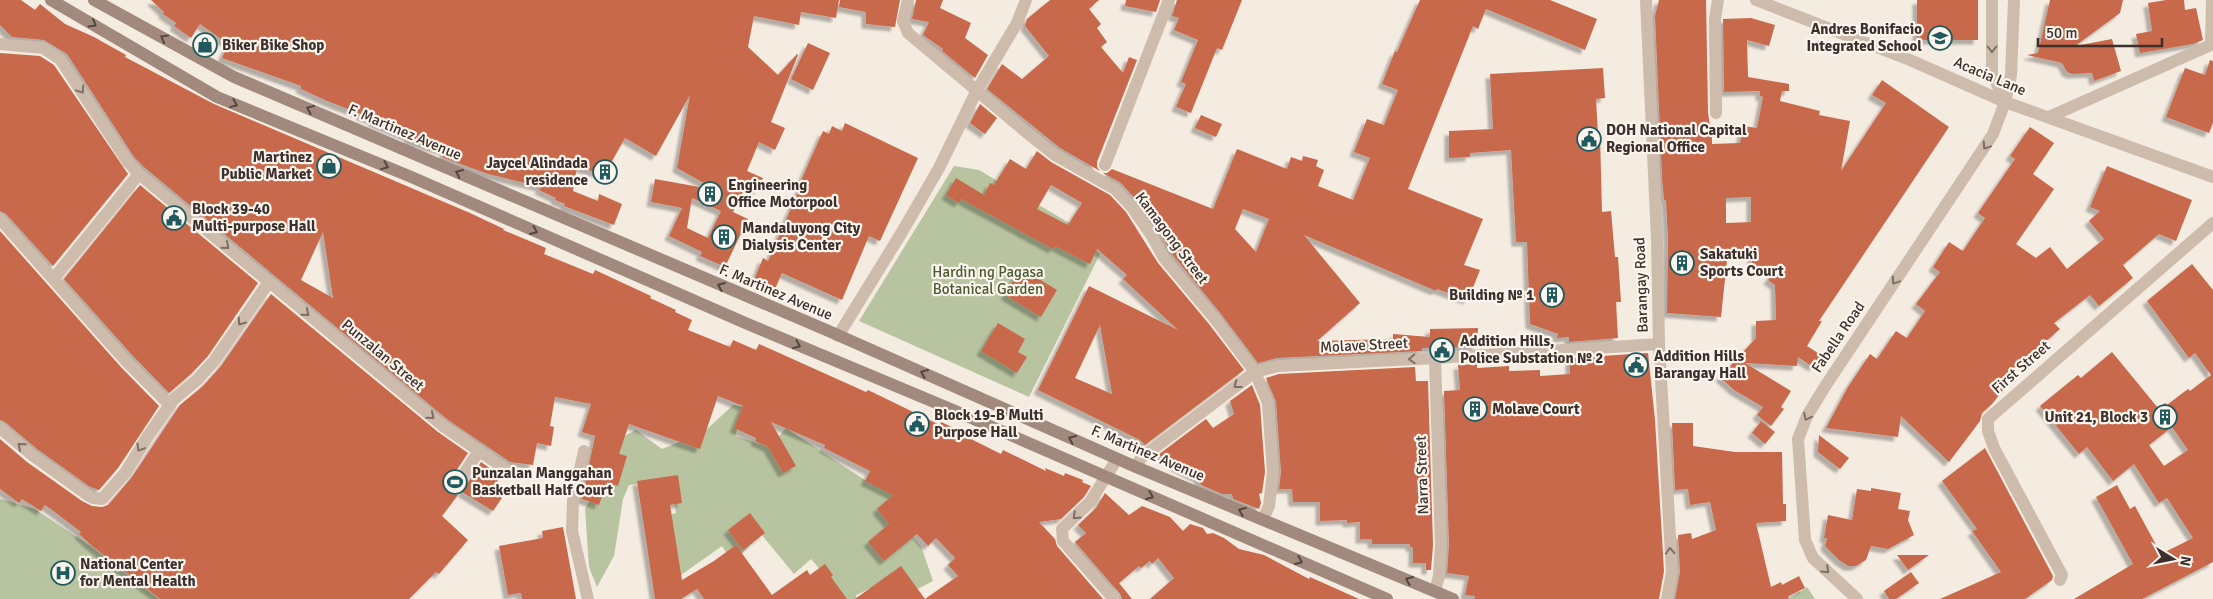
<svg xmlns="http://www.w3.org/2000/svg" width="2213" height="599" viewBox="0 0 2213 599" font-family="Signika,sans-serif">
<style>
.green{fill:#b8c4a0}
.building{fill:#c8694b;fill-rule:evenodd;filter:url(#shadow)}
.lines{fill:none;stroke-linecap:round;stroke-linejoin:round}
.minor{stroke:#cdbbac;stroke-width:12}
.tertiary{stroke:#cdbbac;stroke-width:12}
.secondary{stroke:#a18a7d;stroke-width:12}
.oneway{stroke:#544640}
.oneway2{stroke:#7d6f65}
.labels{text-anchor:middle;dominant-baseline:central;stroke-width:4.5;stroke-linejoin:round;paint-order:stroke}
.poi-label{font-size:15px;font-weight:bold;fill:#3b302b;stroke:#fbf5ee;text-anchor:start}
.street-label{font-size:15px;fill:#3b302b;stroke:#fbf5ee}
.park-label{font-size:15px;fill:#4a5a2e;stroke:#fbf5ee}
</style>
<defs>
<filter id="shadow"><feDropShadow dx="-4.5" dy="4.5" stdDeviation="1" flood-color="#0004"/></filter>
</defs>
<rect width="100%" height="100%" fill="#f4ebe1"/>
<path class="green" d="M954 166 979 170 1071 224 1100 254 1029 397 859 321Z
M733 405 745 407 735 436 770 447 786 428 871 484 905 489 890 511 921 546 933 581 898 599 879 584 856 595 857 599H833L831 582 811 559 794 574 761 534 733 563 722 546 681 575 669 515 676 513 671 479 629 485 623 499 614 556 597 587 589 567 585 509 624 436 636 430 662 449 704 432Z
M0 499 35 509 92 547 159 599H0Z
M1807 587 1815 599H1789Z"/>
<path class="building" d="M0 0H21L35 10 40 4 65 24 94 37 126 55 125 57 214 104 470 213 504 229 503 230 546 248 544 254 593 274 595 270 651 296 650 298 676 310 675 312 692 320 688 330 730 347 733 340 756 350 759 344 866 392 868 390 940 425 941 422 954 428 953 430 1001 454 1003 450 1046 471 1045 468 1064 476 1065 473 1083 480 1082 482 1091 486 1084 497 1061 519 1039 522 1055 539 1057 546 1103 599H925L958 576 948 565 955 558 936 538 928 546 917 534 884 561 868 542 889 524 877 509 893 495 865 481 870 471 824 448 825 445 771 422 796 466 783 473 768 447 755 441 756 438 734 428 743 406 718 396 700 449 629 424 619 454 627 456 618 486 607 482 599 505 582 499 595 436 582 432 591 404 555 397 550 426 554 427 551 446 537 443 533 465 510 462 448 420 145 168 134 157 67 54 44 40 12 37 0 25ZM323 232 333 298 301 280Z
M151 0H839L836 18 801 12 799 25 754 16 748 47 778 75 797 54 798 55 771 122 785 128 775 150 759 142 747 171 763 178 757 191 746 186 733 212 748 219 725 267 700 256 702 252 669 236 682 208 651 202 655 179 716 190 677 168 690 95 656 156 625 138 611 163V176L577 167 573 191 598 201 599 194 622 204 614 225 564 206 565 204 555 200 556 198 539 190 541 187 488 174 447 159 442 157 445 151 408 140 409 137 372 122 373 120 361 116V114L327 101 301 89V86L222 58 228 44 200 24 191 38 174 26 176 23 163 14 164 12ZM692 198 721 211 708 238 687 228Z
M840 0H900L895 27 866 24V12L839 7Z
M916 0H943L940 8 971 23 965 38 988 55 975 78 942 51 943 49 923 35 929 22 912 19Z
M1050 0H1099L1089 9 1101 24 1097 28 1107 42 1101 47 1123 73 1129 57 1137 60 1097 162V167L1100 171 1060 148 987 89 1002 64 1022 79 1049 56 1025 26 1027 19Z
M1126 0H1160L1156 12 1125 6Z
M1177 0H1242L1222 50 1217 48 1191 113 1176 107 1186 84 1181 82 1198 40 1174 30 1179 18 1172 16Z
M1420 0H1550L1597 19 1585 50 1486 9 1478 29 1473 26 1408 189 1483 219 1464 265 1480 270 1468 300 1437 289 1436 291 1304 235 1360 303 1317 341 1393 339V334L1430 337V329L1478 328 1477 347 1422 348V351L1277 358 1258 363 1221 314 1171 253 1159 231 1138 202 1121 183 1103 173H1107L1112 169 1213 209 1237 149 1287 169 1291 157 1302 161 1303 156 1318 160 1316 166 1324 170 1318 186 1353 200 1370 158 1354 152 1367 119 1384 125 1398 90 1382 84 1395 51 1397 52ZM1243 209 1269 219 1256 252 1235 229Z
M1659 0H1706L1708 113 1710 126H1712V144L1740 143 1743 126 1757 128 1763 97 1760 96V91L1724 92 1723 19 1751 18 1775 25 1769 46 1747 40 1748 77 1789 84V91H1782L1780 101 1820 111 1819 115 1850 121 1841 171 1886 103 1872 95 1882 80 1949 127 1819 321H1822L1807 346 1821 355 1813 367 1798 357 1797 366 1745 363 1791 391 1781 407 1784 409 1771 426 1757 415 1763 407 1734 390 1720 377 1756 338V321L1776 320 1775 285 1768 280 1776 268 1752 269V250L1728 251 1721 317 1667 313 1668 239 1666 200H1664L1662 178 1655 16ZM1751 197V222L1726 223V198Z
M1917 0H1978V40H1917Z
M2050 0H2123L2120 13 2075 46 2112 39 2121 71 2094 81 2092 73 2072 74 2067 72 2062 63 2027 55 2038 53Z
M2166 0H2184L2185 10 2196 8 2203 40 2193 44 2140 53 2136 34 2152 31 2148 3Z
M808 43 830 53 813 90 791 79Z
M0 53 40 56 54 65 128 174 53 266 6 214 0 211Z
M2210 60 2213 61V123L2209 133 2166 117 2185 68 2205 75Z
M1603 68 1605 98 1596 99 1598 135H1600L1602 212 1611 211 1615 257H1618L1621 302H1616L1618 338 1569 342V337L1557 338 1558 334 1530 324 1527 242H1516L1511 150 1470 153V157L1449 158V131L1493 129 1490 74Z
M980 104 997 118 985 134 970 123Z
M1201 115 1222 124 1216 137 1195 128Z
M845 123 918 158 880 241 869 236 842 300 782 273 775 289 754 280 763 258 768 261 801 186 799 185 823 131 829 134 832 126 842 131Z
M2030 127 2054 143 2033 174 2054 189 2016 244 2036 258 2050 247 2067 269 2104 239 2089 221 2100 211 2090 207 2107 166 2192 200 2176 241 2159 234 2123 265 2133 278 2099 306 2090 295 2054 323 2060 329 2010 373 2014 376 1992 404 1982 413 1980 421 1949 462 1901 416 1898 437 1826 428 1848 387 1870 354 1877 359 1896 331 1907 338 1925 311 1916 304 1940 272 1933 267 1949 242 1963 251 1985 218 1978 213 2015 159 2010 156Z
M1037 151 1051 162 1110 195 1126 212 1158 263 1209 324 1244 370 1145 445 1140 440 1038 390 1089 286 1178 330 1123 279 1127 275 1097 249 1090 264 1055 246 1053 249 961 199 959 203 946 195 956 178 984 195 990 183 994 185 1010 159 1026 169ZM1051 185 1082 203 1068 225 1037 209ZM1100 325 1112 394 1075 378Z
M140 185 258 283 208 356 191 374 169 393 132 355 64 279Z
M0 231 120 366 159 406 118 468 99 490 90 487 37 449 5 422 0 420Z
M2192 264 2213 290V562L2142 599H2074L2133 564 2096 497 2117 485 2130 509 2135 506 2161 554 2193 538 2167 498 2159 503 2134 464 2113 481 2087 447 2079 454 2040 406 2078 375 2081 378 2112 352 2158 408 2165 403 2167 405 2188 389 2190 391 2211 375 2195 353 2189 358 2147 301ZM2172 427 2188 450 2164 466 2149 445Z
M1021 268 1057 290 1041 317 1005 295Z
M271 294 438 432 468 453 448 483V491L451 494 458 495 442 516 468 540 439 574 436 572 409 599H160L92 546 79 534 81 532 56 513 45 505 41 511 22 499 19 503 0 489V439L27 462 82 501 92 506 102 507 108 505 132 477 180 405 203 386 221 366Z
M998 323 1025 339 1018 352 1027 357 1017 373 981 351Z
M1648 353 1655 420 1664 571 1659 599H1474L1475 596 1465 595 1469 576 1447 573 1449 545 1444 391 1460 390 1458 365 1477 364V368L1509 366V371L1540 370V376L1570 374V358Z
M1415 367 1416 381H1428L1433 545 1431 570H1426V563H1413V547H1410V544H1372V539H1360V522L1347 523V520L1320 521V502H1293L1292 489H1279L1281 472 1276 402 1266 378 1279 374Z
M1252 385 1260 405 1265 472 1262 493 1259 494 1261 503 1259 509 1233 499 1232 494H1222L1201 485 1198 478 1175 466 1177 462 1158 455 1206 419 1213 428 1234 414 1230 401Z
M1761 421 1775 432 1765 444 1752 433Z
M1672 423H1693V446L1735 452H1782L1783 504H1786V521L1756 523 1771 587 1781 582 1782 585 1799 576 1805 588 1788 596 1789 599H1675L1680 572 1678 535 1691 533 1692 539 1716 530 1710 502 1690 505 1688 489 1675 490Z
M1819 435 1849 458 1840 469 1818 452Z
M1985 448 2053 576 2052 580 2025 599H1940L2001 572 1972 531 1977 529 1942 481Z
M481 462 501 476 491 491 502 498 493 511 462 492Z
M678 475 682 503 670 505 682 580 714 561 736 545 772 595 807 570 810 575 825 564 833 575 831 577 847 599H704L697 589 681 599H655L637 481Z
M1871 488 1901 493 1898 509 1910 511 1908 520 1914 535 1888 549 1871 546 1866 560 1856 566H1848L1839 560 1825 546 1827 538H1824L1828 515 1852 520 1857 489 1871 491Z
M1105 493 1129 515 1142 506 1170 517 1183 531 1190 524 1203 528 1207 534 1213 533 1224 538 1239 549 1264 555 1309 579 1310 577 1359 599H1150L1174 578 1158 558 1152 564 1150 561 1141 568 1139 566 1119 583 1132 599H1122L1120 594 1075 542 1086 533 1078 525 1096 508Z
M750 513 765 533 743 550 728 530Z
M563 527 576 599H522L521 593 508 595 499 546 543 538 542 531Z
M1897 555H1929L1908 570Z
M901 566 925 599H855Z
M1911 572 1919 583 1896 599H1889L1884 591Z"/>
<g class="lines">
<path class="minor" d="M908 0 903 21 908 33 1026 132 1055 155 1115 189 1132 207 1152 236 1164 258 1215 319 1255 372 1268 403 1273 472 1269 506 1263 519
M1646 0 1657 240 1659 344 1672 572 1667 599
M1756 0 1910 60 2005 102
M0 44 43 48 60 59 128 162 139 174 443 426 510 472
M2211 45 2212 0
M1716 113 1715 19 1718 0
M2049 117 2213 44
M1105 165 1169 0
M0 219 126 361 170 405
M54 278 139 174
M838 336 902 232 939 168 977 90 1017 23 1026 0
M0 428 32 455 86 494 93 498 102 499 125 473 148 436 174 399 197 380 214 361 269 282
M584 451 573 501 572 531 588 599
M1136 467 1141 458 1255 372 1278 366 1435 358 1659 344
M455 487 479 451
M2060 580 2062 575 1994 448 1988 431V419L2213 223
M1435 591 1439 576 1441 545 1435 358
M1114 599 1063 541 1062 529 1090 502 1117 459"/>
<path class="tertiary" d="M1992 0V73L2005 102
M2005 102 2213 177
M1857 599 1813 558 1805 540 1798 439 1807 416 1826 385 1993 134 2005 102 2011 75 2014 0"/>
<path class="secondary" d="M51 0 217 97 409 176 750 325 953 410 1387 599
M94 0 234 77 824 329 1136 467 1453 599"/>
</g>
<defs><path id="oneway-chevron" d="M-2-3.5L2.5 0L-2 3.5" fill="none" stroke-width="1.6" stroke-linecap="round" stroke-linejoin="round" transform="scale(1.25)"/></defs>
<g class="oneway">
<use href="#oneway-chevron" transform="translate(93 24) rotate(30)"/>
<use href="#oneway-chevron" transform="translate(164 38) rotate(-151)"/>
<use href="#oneway-chevron" transform="translate(234 104) rotate(22)"/>
<use href="#oneway-chevron" transform="translate(310 109) rotate(-157)"/>
<use href="#oneway-chevron" transform="translate(385 166) rotate(22)"/>
<use href="#oneway-chevron" transform="translate(459 173) rotate(-155)"/>
<use href="#oneway-chevron" transform="translate(534 231) rotate(24)"/>
<use href="#oneway-chevron" transform="translate(721 286) rotate(-157)"/>
<use href="#oneway-chevron" transform="translate(797 345) rotate(22)"/>
<use href="#oneway-chevron" transform="translate(924 373) rotate(-156)"/>
<use href="#oneway-chevron" transform="translate(1072 439) rotate(-156)"/>
<use href="#oneway-chevron" transform="translate(1150 496) rotate(23)"/>
<use href="#oneway-chevron" transform="translate(1242 511) rotate(-158)"/>
<use href="#oneway-chevron" transform="translate(1299 561) rotate(23)"/>
<use href="#oneway-chevron" transform="translate(1409 580) rotate(-157)"/>
</g>
<g class="oneway2">
<use href="#oneway-chevron" transform="translate(1992 49) rotate(90)"/>
<use href="#oneway-chevron" transform="translate(81 90) rotate(56)"/>
<use href="#oneway-chevron" transform="translate(1986 146) rotate(124)"/>
<use href="#oneway-chevron" transform="translate(226 246) rotate(40)"/>
<use href="#oneway-chevron" transform="translate(1895 281) rotate(124)"/>
<use href="#oneway-chevron" transform="translate(306 313) rotate(40)"/>
<use href="#oneway-chevron" transform="translate(241 322) rotate(125)"/>
<use href="#oneway-chevron" transform="translate(1412 359) rotate(177)"/>
<use href="#oneway-chevron" transform="translate(1237 385) rotate(143)"/>
<use href="#oneway-chevron" transform="translate(431 416) rotate(40)"/>
<use href="#oneway-chevron" transform="translate(1807 417) rotate(116)"/>
<use href="#oneway-chevron" transform="translate(21 446) rotate(-139)"/>
<use href="#oneway-chevron" transform="translate(140 448) rotate(121)"/>
<use href="#oneway-chevron" transform="translate(1076 516) rotate(136)"/>
<use href="#oneway-chevron" transform="translate(1670 551) rotate(-93)"/>
<use href="#oneway-chevron" transform="translate(1826 570) rotate(43)"/>
</g>
<defs>
<g id="school-ring" transform="scale(1.25)"><circle r="9.5" fill="#fbf5ee" stroke="#1f5a5e" stroke-width="1.5"/><path d="M0-5L7-2L0 1L-7-2ZM-4 1L0 2.5L4 1V4Q0 6-4 4Z" fill="#1f5a5e"/></g>
<g id="shop-ring" transform="scale(1.25)"><circle r="9.5" fill="#fbf5ee" stroke="#1f5a5e" stroke-width="1.5"/><path d="M-5-2.5h2.3a2.7 3.5 0 0 1 5.4 0H5L5.5 6h-11ZM-1.5-2.5h3a1.5 2.3 0 0 0-3 0Z" fill="#1f5a5e"/></g>
<g id="civic-ring" transform="scale(1.25)"><circle r="9.5" fill="#fbf5ee" stroke="#1f5a5e" stroke-width="1.5"/><path d="M-.6-6.5H3V-4.5H.6V-3L4-1V1h2V6H-6V1h2V-1L-.6-3ZM-1.2 2.5V6h2.4V2.5Z" fill="#1f5a5e"/></g>
<g id="building-ring" transform="scale(1.25)"><circle r="9.5" fill="#fbf5ee" stroke="#1f5a5e" stroke-width="1.5"/><path d="M-4-6H4V6H1V3H-1V6H-4ZM-2.5-4.3h1.7v1.8h-1.7ZM.8-4.3h1.7v1.8H.8ZM-2.5-1h1.7V.8h-1.7ZM.8-1h1.7V.8H.8Z" fill="#1f5a5e"/></g>
<g id="stadium-ring" transform="scale(1.25)"><circle r="9.5" fill="#fbf5ee" stroke="#1f5a5e" stroke-width="1.5"/><path d="M0-5a6.5 5 0 1 0 0 10a6.5 5 0 1 0 0-10ZM-3.5-1.8h7v3.6h-7Z" fill="#1f5a5e"/></g>
<g id="hospital-ring" transform="scale(1.25)"><circle r="9.5" fill="#fbf5ee" stroke="#1f5a5e" stroke-width="1.5"/><path d="M-5-5h3v3.5h4V-5h3V5h-3V1.5h-4V5h-3Z" fill="#1f5a5e"/></g>
</defs>
<g fill-rule="evenodd">
<use href="#school-ring" x="1940" y="38"/>
<use href="#shop-ring" x="205" y="45"/>
<use href="#civic-ring" x="1589" y="139"/>
<use href="#shop-ring" x="329" y="166"/>
<use href="#building-ring" x="605" y="172"/>
<use href="#building-ring" x="710" y="194"/>
<use href="#civic-ring" x="174" y="218"/>
<use href="#building-ring" x="724" y="237"/>
<use href="#building-ring" x="1682" y="263"/>
<use href="#building-ring" x="1552" y="295"/>
<use href="#civic-ring" x="1442" y="350"/>
<use href="#civic-ring" x="1636" y="365"/>
<use href="#building-ring" x="1475" y="409"/>
<use href="#building-ring" x="2165" y="417"/>
<use href="#civic-ring" x="917" y="424"/>
<use href="#stadium-ring" x="455" y="482"/>
<use href="#hospital-ring" x="63" y="573"/>
</g>
<g class="labels">
<g class="poi-label">
<text x="1922" y="29" text-anchor="end">Andres Bonifacio<tspan x="1922" dy="17">Integrated School</tspan></text>
<text x="222" y="45">Biker Bike Shop</text>
<text x="1606" y="130">DOH National Capital<tspan x="1606" dy="17">Regional Office</tspan></text>
<text x="312" y="157" text-anchor="end">Martinez<tspan x="312" dy="17">Public Market</tspan></text>
<text x="588" y="163" text-anchor="end">Jaycel Alindada<tspan x="588" dy="17">residence</tspan></text>
<text x="728" y="185">Engineering<tspan x="728" dy="17">Office Motorpool</tspan></text>
<text x="192" y="209">Block 39-40<tspan x="192" dy="17">Multi-purpose Hall</tspan></text>
<text x="742" y="228">Mandaluyong City<tspan x="742" dy="17">Dialysis Center</tspan></text>
<text x="1700" y="254">Sakatuki<tspan x="1700" dy="17">Sports Court</tspan></text>
<text x="1534" y="295" text-anchor="end">Building № 1</text>
<text x="1460" y="341">Addition Hills,<tspan x="1460" dy="17">Police Substation № 2</tspan></text>
<text x="1654" y="356">Addition Hills<tspan x="1654" dy="17">Barangay Hall</tspan></text>
<text x="1492" y="409">Molave Court</text>
<text x="934" y="415">Block 19-B Multi<tspan x="934" dy="17">Purpose Hall</tspan></text>
<text x="2148" y="417" text-anchor="end">Unit 21, Block 3</text>
<text x="472" y="473">Punzalan Manggahan<tspan x="472" dy="17">Basketball Half Court</tspan></text>
<text x="80" y="564">National Center<tspan x="80" dy="17">for Mental Health</tspan></text>
</g>
<g class="street-label">
<text transform="translate(1990 76) rotate(23)">Acacia Lane</text>
<text transform="translate(405 132) rotate(23)">F. Martinez Avenue</text>
<text transform="translate(1172 238) rotate(53)">Kamagong Street</text>
<text transform="translate(1641 285) rotate(-92)">Barangay Road</text>
<text transform="translate(776 292) rotate(23)">F. Martinez Avenue</text>
<text transform="translate(1838 337) rotate(-56)">Fabella Road</text>
<text transform="translate(1364 345) rotate(-3)">Molave Street</text>
<text transform="translate(383 355) rotate(40)">Punzalan Street</text>
<text transform="translate(2021 367) rotate(-41)">First Street</text>
<text transform="translate(1148 453) rotate(23)">F. Martinez Avenue</text>
<text transform="translate(1422 475) rotate(-92)">Narra Street</text>
</g>
<g class="park-label">
<text x="988" y="272">Hardin ng Pagasa<tspan x="988" dy="17">Botanical Garden</tspan></text>
</g>
</g>
<g transform="translate(2173 559) rotate(100)" stroke="#fbf5ee" stroke-width="4" paint-order="stroke">
<path d="M0-4L9 19L0 12L-9 19Z" fill="#3b302b"/>
<text y="-8" font-size="14" font-weight="bold" text-anchor="middle" fill="#3b302b">N</text>
</g>
<path d="M2038 38v8h124v-8" fill="none" stroke="#3b302b" stroke-width="2.5"/>
<text x="2046" y="38" font-size="15" fill="#3b302b" stroke="#fbf5ee" stroke-width="4" paint-order="stroke">50 m</text>
</svg>
